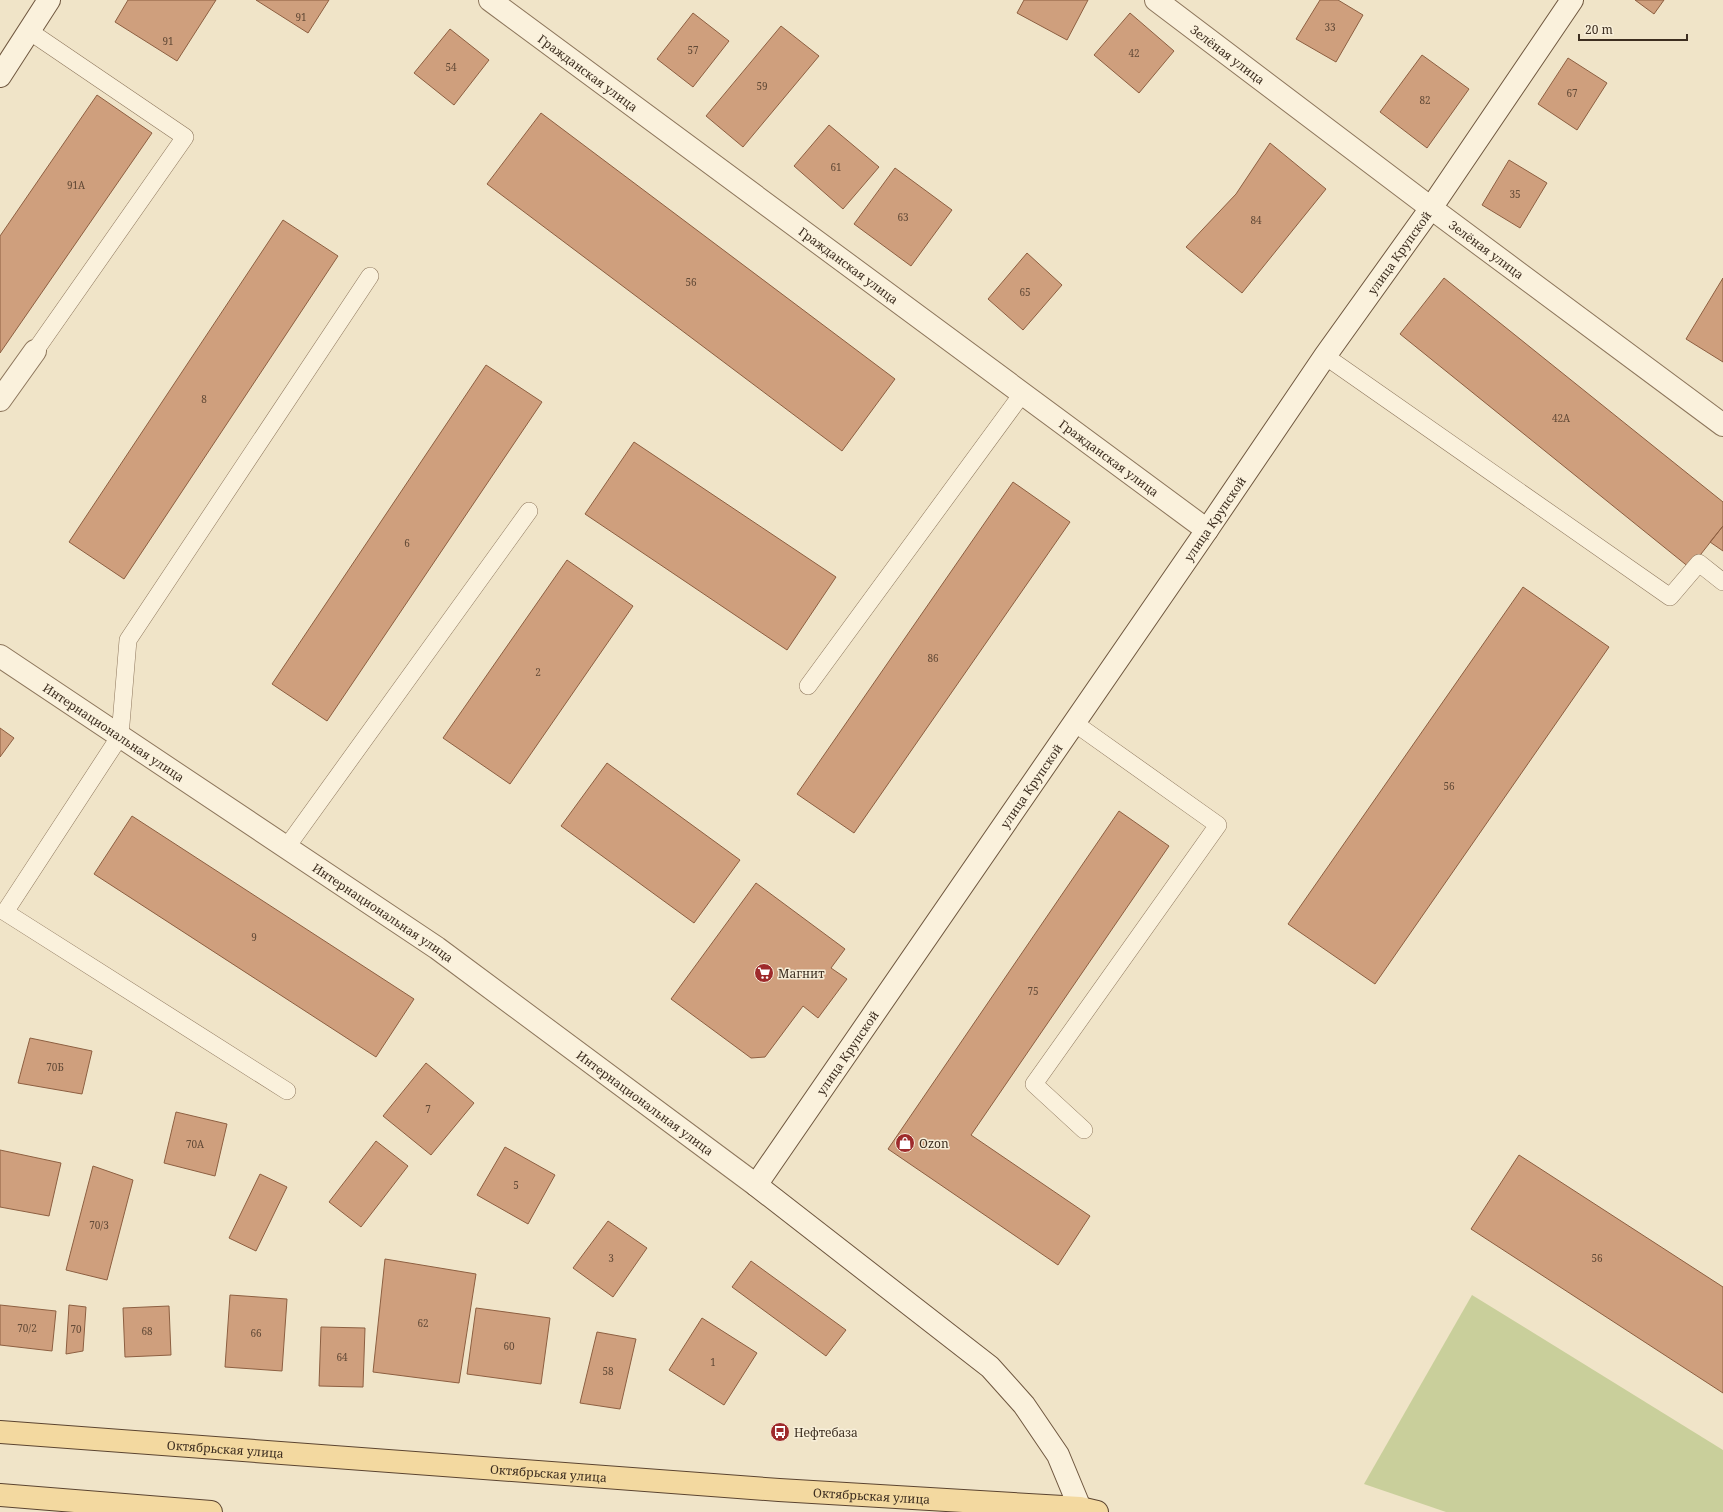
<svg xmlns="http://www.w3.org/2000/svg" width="1723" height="1512" viewBox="0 0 1723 1512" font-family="'Noto Serif',serif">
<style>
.green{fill:#c9cf9b}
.building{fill:#cf9f7d;stroke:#8d5f41}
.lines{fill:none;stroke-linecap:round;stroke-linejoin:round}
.lane-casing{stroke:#8d765c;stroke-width:18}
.street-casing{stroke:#8d765c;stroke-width:24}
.secondary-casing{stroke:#6f573f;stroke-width:24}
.primary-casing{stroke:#5b4430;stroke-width:24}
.lane{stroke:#faf1dc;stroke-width:17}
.street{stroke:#faf1dc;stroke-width:22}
.secondary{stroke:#faf1dc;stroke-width:22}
.primary{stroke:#f3d9a0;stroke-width:22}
.labels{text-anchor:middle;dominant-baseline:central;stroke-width:3;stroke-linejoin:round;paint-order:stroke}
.number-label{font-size:10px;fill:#624a37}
.street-label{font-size:12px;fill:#3d2e20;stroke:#f7eed8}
.poi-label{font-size:12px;fill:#3d2e20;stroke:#f7eed8;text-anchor:start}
</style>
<rect width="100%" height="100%" fill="#f0e4c8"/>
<path class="green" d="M1472 1295 1723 1450V1512H1446L1364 1484Z"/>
<path class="building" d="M128 0H216L177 61 115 22Z
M256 0H329L308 33Z
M1024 0H1088L1067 40 1017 13Z
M1320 0H1338L1363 15 1336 62 1296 39Z
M1635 0H1664L1654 14Z
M693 13 729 41 693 87 657 59Z
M1130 13 1174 51 1139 93 1094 55Z
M781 26 819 56 743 147 706 116Z
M450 29 489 60 454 105 414 73Z
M1422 55 1469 89 1427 148 1380 112Z
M1568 58 1607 83 1577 130 1538 104Z
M97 95 152 133 0 353V236Z
M541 113 895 379 842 451 487 184Z
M829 125 879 167 843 209 794 166Z
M1270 143 1326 189 1242 293 1186 247 1236 194Z
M1509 160 1547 183 1520 228 1482 205Z
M895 168 952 210 911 266 854 224Z
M283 220 338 256 124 579 69 542Z
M1027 253 1062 285 1023 330 988 299Z
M1444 278 1723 502V526L1690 568 1400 334Z
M1723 278V362L1686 339Z
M486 365 542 402 327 721 272 684Z
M634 442 836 577 787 650 585 514Z
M1013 482 1070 522 854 833 797 794Z
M1723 526V551L1710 542Z
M567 560 633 606 510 784 443 738Z
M1523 587 1609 647 1375 984 1288 924Z
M0 728 14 738 0 757Z
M607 763 740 860 694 923 561 826Z
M1119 811 1169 846 971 1135 1090 1216 1058 1265 888 1149Z
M132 816 414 999 376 1057 94 874Z
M756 883 845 949 831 968 847 979 818 1018 803 1006 765 1057 751 1058 671 999Z
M30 1038 92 1051 82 1094 18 1083Z
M426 1063 474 1103 431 1155 383 1116Z
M176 1112 227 1124 215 1176 164 1163Z
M376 1141 408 1166 361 1227 329 1202Z
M505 1147 555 1175 528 1224 477 1195Z
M0 1150 61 1163 49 1216 0 1207Z
M1519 1155 1723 1287V1393L1471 1229Z
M93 1166 133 1180 107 1280 66 1270Z
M260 1174 287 1187 256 1251 229 1238Z
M608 1221 647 1248 613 1297 573 1268Z
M385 1259 476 1274 459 1383 373 1372Z
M751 1261 846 1330 826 1356 732 1287Z
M230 1295 287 1299 282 1371 225 1367Z
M0 1305 56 1311 52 1351 0 1345Z
M69 1305 86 1307 83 1351 66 1354Z
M169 1306 171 1355 125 1357 123 1308Z
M476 1308 550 1318 541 1384 467 1374Z
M702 1318 757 1353 724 1405 669 1370Z
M321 1327 365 1328 363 1387 319 1386Z
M597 1332 636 1339 620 1409 580 1403Z"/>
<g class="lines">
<g class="lane-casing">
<path id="lane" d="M29 31 185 137 35 351
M1325 356 1670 597 1699 563 1723 582
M808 686 1022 394
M1073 722 1218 825 1034 1084 1084 1130
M286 848 529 511
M287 1091 5 912 120 736 128 640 370 276"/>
</g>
<g class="street-casing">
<g id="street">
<path id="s1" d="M490 0 1207 530"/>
<path id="s2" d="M1156 0 1431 208 1723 425"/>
<path d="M0 400 35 351"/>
<path id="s3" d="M0 656 437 948 756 1185"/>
</g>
</g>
<g class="secondary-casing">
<g id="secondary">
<path d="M0 76 49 0"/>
<path id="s4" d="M1080 1512V1508L1058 1455 1024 1405 990 1367 756 1185 1207 530 1325 356 1431 208 1572 0"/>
</g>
</g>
<g class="primary-casing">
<g id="primary">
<path id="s5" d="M0 1432 779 1490 1080 1508 1097 1512"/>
<path d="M0 1495 211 1512"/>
</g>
</g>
<use href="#lane" class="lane"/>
<use href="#street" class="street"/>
<use href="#secondary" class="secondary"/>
<use href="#primary" class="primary"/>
</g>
<defs>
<g id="supermarket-disc" transform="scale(1)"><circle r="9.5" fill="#9e2a2b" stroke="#f7eed8"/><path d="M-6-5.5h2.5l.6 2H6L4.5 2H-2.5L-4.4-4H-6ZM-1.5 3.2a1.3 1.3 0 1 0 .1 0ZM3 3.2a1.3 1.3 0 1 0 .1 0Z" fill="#fff"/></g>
<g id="shop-disc" transform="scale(1)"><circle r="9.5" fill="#9e2a2b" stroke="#f7eed8"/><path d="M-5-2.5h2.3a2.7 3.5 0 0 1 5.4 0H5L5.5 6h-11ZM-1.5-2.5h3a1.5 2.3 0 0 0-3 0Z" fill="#fff"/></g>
<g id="bus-disc" transform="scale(1)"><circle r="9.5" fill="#9e2a2b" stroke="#f7eed8"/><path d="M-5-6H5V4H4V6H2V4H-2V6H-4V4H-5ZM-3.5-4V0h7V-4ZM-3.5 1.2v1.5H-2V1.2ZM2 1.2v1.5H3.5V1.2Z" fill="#fff"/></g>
</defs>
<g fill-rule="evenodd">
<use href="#supermarket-disc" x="764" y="973"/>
<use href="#shop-disc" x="905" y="1143"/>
<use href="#bus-disc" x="780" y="1432"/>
</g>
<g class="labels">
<g class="number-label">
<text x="301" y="17">91</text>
<text x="1330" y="27">33</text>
<text x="168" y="41">91</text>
<text x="693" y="50">57</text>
<text x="1134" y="53">42</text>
<text x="451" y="67">54</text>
<text x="762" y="86">59</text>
<text x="1572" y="93">67</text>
<text x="1425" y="100">82</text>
<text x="836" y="167">61</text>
<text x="76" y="185">91А</text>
<text x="1515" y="194">35</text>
<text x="903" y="217">63</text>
<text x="1256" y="220">84</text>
<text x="691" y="282">56</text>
<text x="1025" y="292">65</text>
<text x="204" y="399">8</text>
<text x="1561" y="418">42А</text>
<text x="407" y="543">6</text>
<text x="933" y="658">86</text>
<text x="538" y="672">2</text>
<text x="1449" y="786">56</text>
<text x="254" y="937">9</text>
<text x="1033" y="991">75</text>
<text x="55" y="1067">70Б</text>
<text x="428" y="1109">7</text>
<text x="195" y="1144">70А</text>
<text x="516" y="1185">5</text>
<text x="99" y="1225">70/3</text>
<text x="611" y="1258">3</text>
<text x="1597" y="1258">56</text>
<text x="423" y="1323">62</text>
<text x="27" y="1328">70/2</text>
<text x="76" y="1329">70</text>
<text x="147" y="1331">68</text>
<text x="256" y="1333">66</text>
<text x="509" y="1346">60</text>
<text x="342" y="1357">64</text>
<text x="713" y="1362">1</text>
<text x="608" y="1371">58</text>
</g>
<g class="street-label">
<text stroke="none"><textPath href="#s2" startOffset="90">Зелёная улица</textPath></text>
<text stroke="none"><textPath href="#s1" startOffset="122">Гражданская улица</textPath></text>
<text stroke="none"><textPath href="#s2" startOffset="414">Зелёная улица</textPath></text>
<text stroke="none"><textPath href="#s4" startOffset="1602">улица Крупской</textPath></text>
<text stroke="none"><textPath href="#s1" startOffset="446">Гражданская улица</textPath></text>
<text stroke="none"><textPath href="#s1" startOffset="770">Гражданская улица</textPath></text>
<text stroke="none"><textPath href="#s4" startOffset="1278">улица Крупской</textPath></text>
<text stroke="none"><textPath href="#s3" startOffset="137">Интернациональная улица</textPath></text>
<text stroke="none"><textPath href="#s4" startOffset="954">улица Крупской</textPath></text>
<text stroke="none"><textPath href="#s3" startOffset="461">Интернациональная улица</textPath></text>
<text stroke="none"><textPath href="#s4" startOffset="630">улица Крупской</textPath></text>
<text stroke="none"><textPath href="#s3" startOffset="785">Интернациональная улица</textPath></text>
<text stroke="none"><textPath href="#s5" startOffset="226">Октябрьская улица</textPath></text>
<text stroke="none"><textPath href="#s5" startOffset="550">Октябрьская улица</textPath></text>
<text stroke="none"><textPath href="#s5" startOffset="874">Октябрьская улица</textPath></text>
</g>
<g class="poi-label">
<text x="778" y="973">Магнит</text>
<text x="919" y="1143">Ozon</text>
<text x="794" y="1432">Нефтебаза</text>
</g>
</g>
<path d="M1579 34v6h108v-6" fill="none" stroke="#3d2e20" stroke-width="2"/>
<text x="1585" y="34" font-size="12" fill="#3d2e20" stroke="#f7eed8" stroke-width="3" paint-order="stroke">20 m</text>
</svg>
